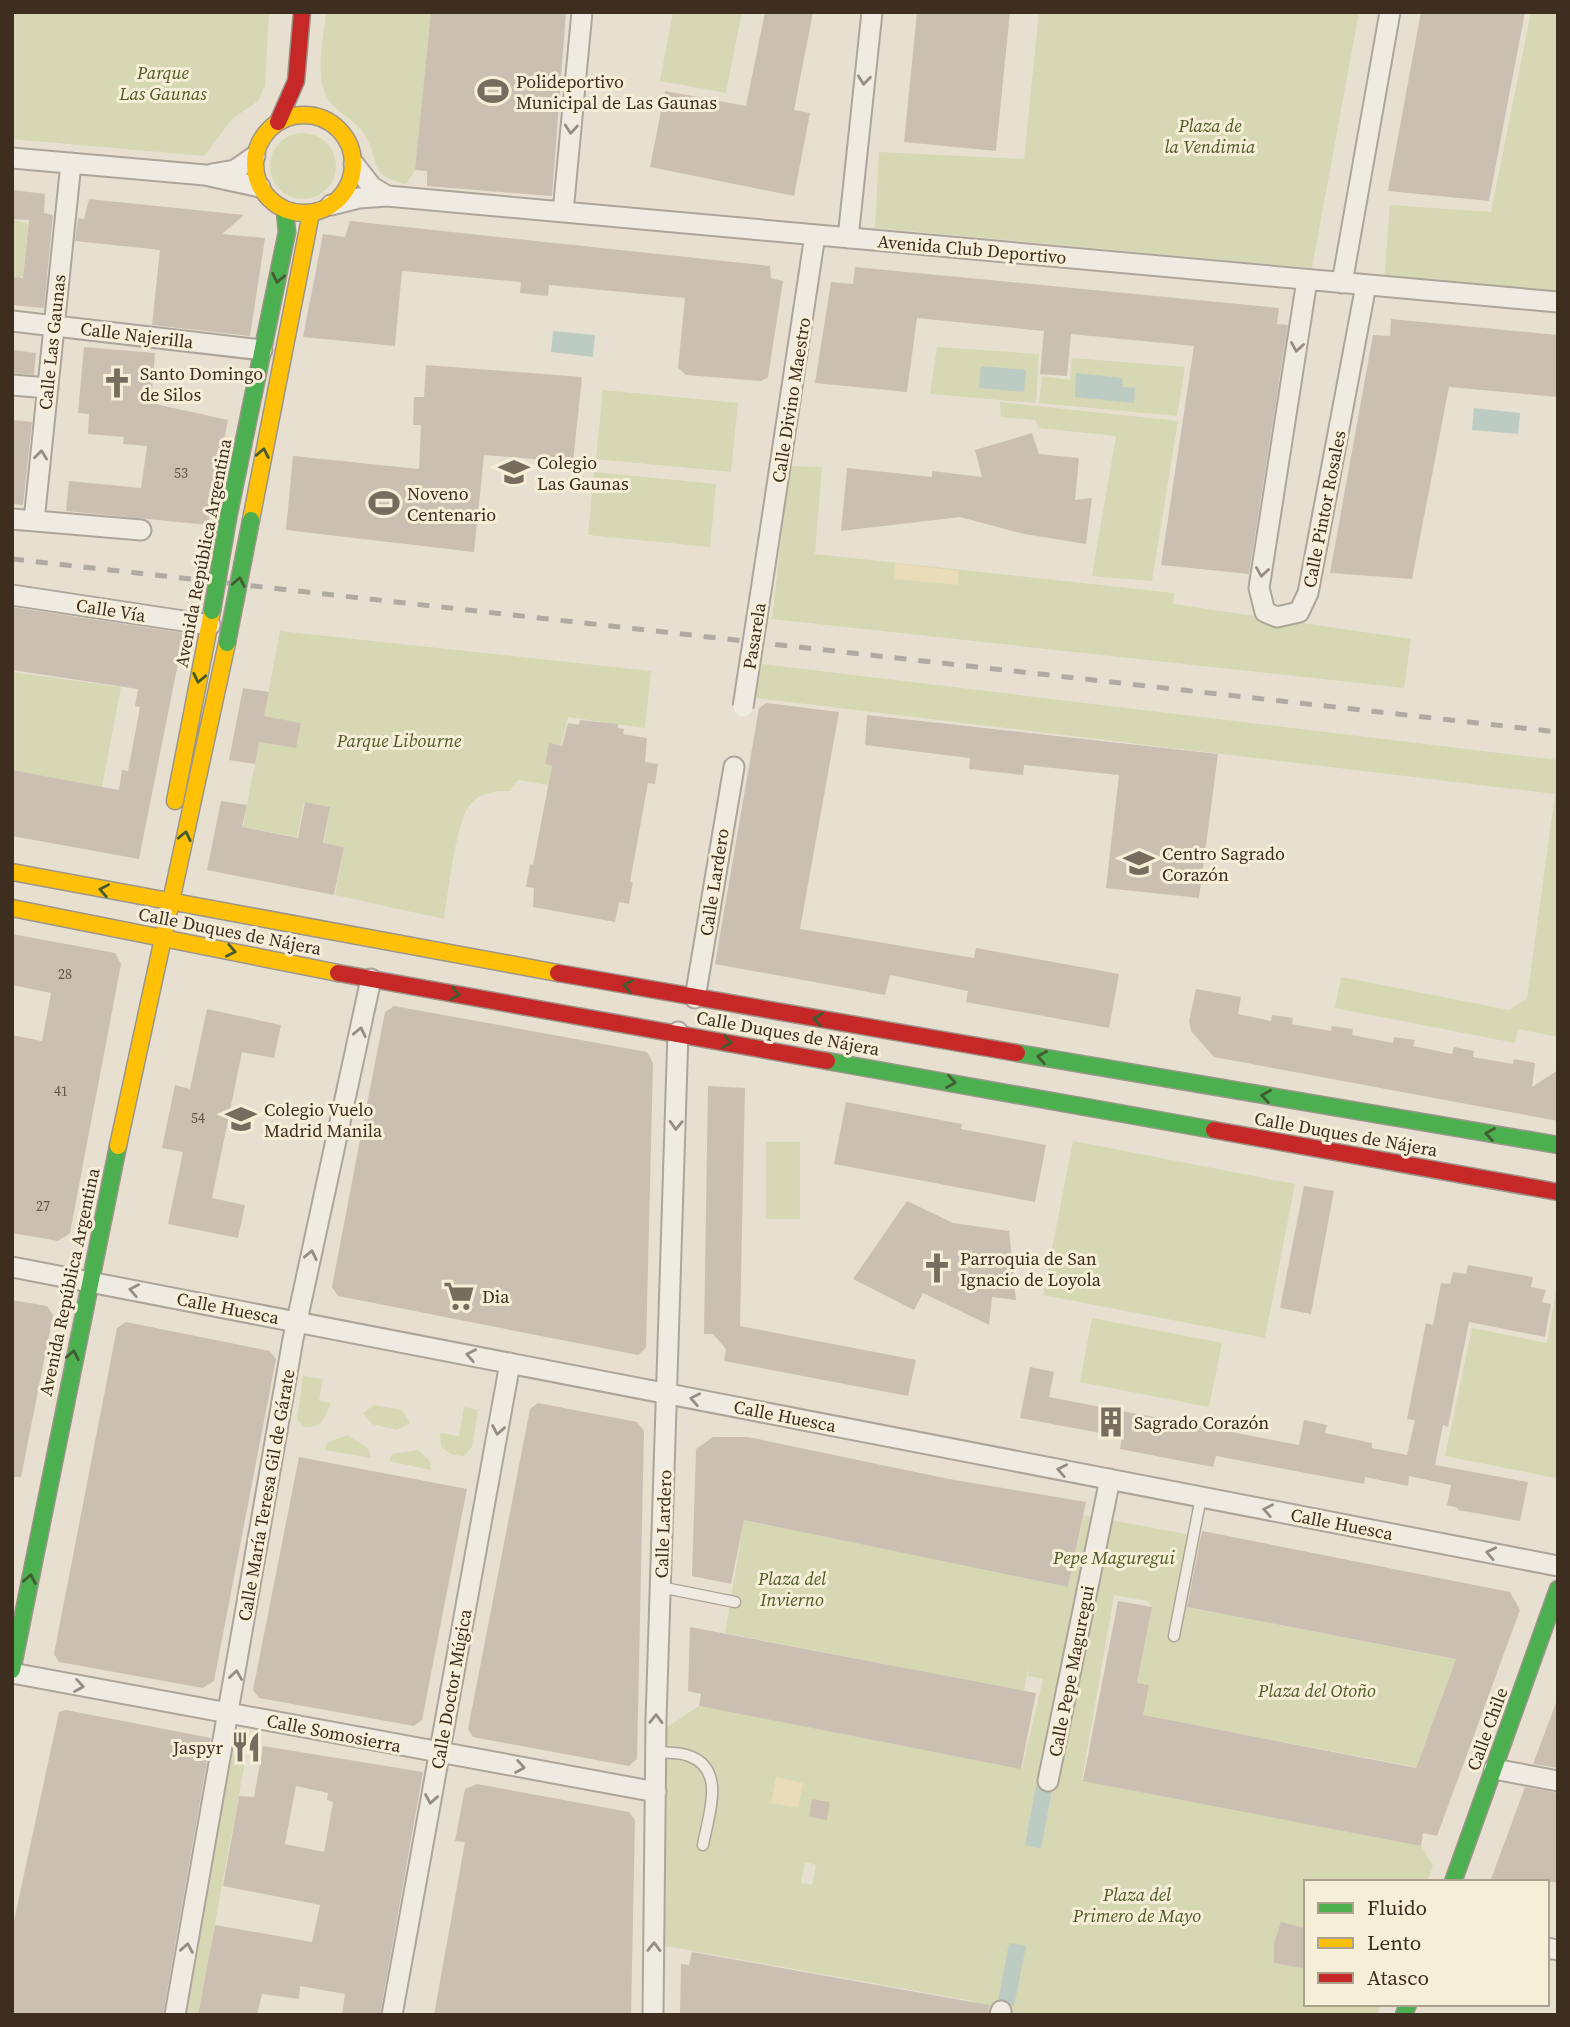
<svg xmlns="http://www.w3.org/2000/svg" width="1570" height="2027" viewBox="0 0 1570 2027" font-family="'Source Serif 4',serif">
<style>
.green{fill:#d6d7b3;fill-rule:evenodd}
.sand{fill:#eadcb9}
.water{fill:#bcccc2}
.building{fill:#cbbfb2;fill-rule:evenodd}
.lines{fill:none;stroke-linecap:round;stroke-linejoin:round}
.lane-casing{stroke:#ada599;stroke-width:13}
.street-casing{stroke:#ada599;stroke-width:23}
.fast-casing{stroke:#9c958a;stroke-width:19}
.slow-casing{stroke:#9c958a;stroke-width:19}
.jam-casing{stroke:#9c958a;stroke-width:19}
.lane{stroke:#efebe3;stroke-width:10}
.street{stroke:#efebe3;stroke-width:19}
.fast{stroke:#4caf50;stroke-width:16}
.slow{stroke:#ffc107;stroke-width:16}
.jam{stroke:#c62828;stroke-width:16}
.rail{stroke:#afaaa2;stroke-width:5;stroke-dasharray:12 12;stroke-linecap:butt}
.street-bridge-casing{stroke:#ada599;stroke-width:23;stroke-linecap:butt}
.fast-bridge-casing{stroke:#9c958a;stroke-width:19;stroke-linecap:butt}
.street-bridge{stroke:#efebe3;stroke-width:19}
.fast-bridge{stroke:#4caf50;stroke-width:16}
.oneway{stroke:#968c82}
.oneway2{stroke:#425b31}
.labels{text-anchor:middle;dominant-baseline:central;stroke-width:6;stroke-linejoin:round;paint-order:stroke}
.number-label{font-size:14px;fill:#605244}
.park-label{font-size:18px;font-style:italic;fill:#4d5a26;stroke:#f7eed8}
.poi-label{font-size:18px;fill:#3d2e20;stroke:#f7eed8;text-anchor:start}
.street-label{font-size:18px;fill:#3d2e20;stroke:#f7eed8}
</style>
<rect width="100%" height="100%" fill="#e7e0d1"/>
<path class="green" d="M12 12H269L265 86 258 101 232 119 204 156 12 139Z
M326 12H431L415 170 406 184C367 175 381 163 365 135 358 122 340 114 330 102 313 79 324 38 326 12Z
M673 12H742L726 93 660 81Z
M1039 12H1359L1312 268 875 228 879 152 1024 159Z
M1531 12H1558V295L1384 282 1390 205 1491 212Z
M270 166a33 33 0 1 1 66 0a33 33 0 1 1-66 0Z
M12 219 28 224 23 275 19 278 12 277Z
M937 347 1039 354 1036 403 930 394Z
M1072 358 1185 367 1177 416 1039 403 1042 376 1070 380Z
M603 390 738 403 731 472 596 459Z
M1000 402 1178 421 1152 581 1092 576 1116 436 1039 428 1035 420 1001 417Z
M789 466 822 467 815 554 1174 593 1173 604 1411 639 1404 688 772 619Z
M594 472 716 484 710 547 588 535Z
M280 631 651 671 645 728 568 717 561 745 549 744 545 764 552 766 548 785 518 780 510 791C495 791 480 792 470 805 456 820 448 895 444 919L335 895 344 847 324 843 330 807 304 802 297 837 243 827 259 742 295 748 301 723 264 716Z
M762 664 1558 760V1037L1518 1029 1515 1043 1335 1008 1341 977 1509 1010 1527 999 1555 794 756 698Z
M12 672 121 687 102 787 12 770Z
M1073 1141 1295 1184 1265 1338 1043 1295Z
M766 1142H800V1219H766Z
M1558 1279 1556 1478 1445 1456 1472 1328 1547 1343Z
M1092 1318 1222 1343 1209 1407 1080 1382Z
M303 1376 323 1379 319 1401 330 1403C326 1418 320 1429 303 1427L297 1419Z
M374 1405 402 1410 410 1423 397 1430 372 1424 363 1413Z
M464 1407 478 1410 472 1447 464 1456 453 1455 441 1447 440 1433 459 1436Z
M347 1435 369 1449 371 1458 325 1450 327 1443Z
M418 1450 429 1460 431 1470 389 1461 392 1454Z
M1084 1515 1201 1537 1186 1607 1456 1659 1416 1767 1130 1713 1149 1685 1137 1683 1152 1607 1147 1601 1114 1595 1082 1780 1421 1846 1433 1866 1427 1882H1306V1928L1281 1923 1274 1943V1963L1306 1969V2004H1381L1377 2015H971L973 2001 665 1946 667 1727 699 1706 1022 1769 1043 1679 1028 1676 1029 1664 1024 1691 725 1633 744 1520 1068 1587ZM812 1799 830 1802 827 1819 809 1817ZM805 1862 816 1865 812 1885 801 1883Z
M215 1751 246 1756 198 2015H164Z"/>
<path class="sand" d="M895 563 959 571 958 585 894 579Z
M776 1777 803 1783 798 1808 771 1803Z"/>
<path class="water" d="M553 331 595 335 593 357 551 352Z
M981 366 1026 370 1024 392 979 388Z
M1076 373 1122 378 1123 387 1135 388 1134 403 1075 397Z
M1474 408 1520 413 1518 434 1472 430Z
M1036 1786 1052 1790 1041 1849 1025 1845Z
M1009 1943 1026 1946 1014 2006 998 2002Z"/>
<path class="building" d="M431 12H566L552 196 427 186V171L415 170Z
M765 12H813L794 110 810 113 794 196 650 167 665 91 746 106Z
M917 12H1010L996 151 904 142Z
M1421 12H1525L1489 201 1388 191Z
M12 190 45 194 44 213 53 215 44 308 12 305V277L23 278 29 220 12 219Z
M89 199 244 215 222 234 265 238 250 336 152 325 160 250 75 241 78 218 84 219Z
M350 221 770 266 771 278 783 281 768 377 761 381 686 375 678 368 685 298 549 285 548 296 520 293 521 282 402 271 395 346 303 337 323 234 345 237Z
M855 267 1279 308 1277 324 1288 325 1249 574 1161 565 1194 346 1071 334 1067 376 1040 374 1044 331 917 318 907 392 815 383 831 282 853 284Z
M1391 319 1558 335V397L1449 387 1412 579 1330 573 1373 335 1390 336Z
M84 347 155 353 151 403 228 420 208 525 66 511 69 481 141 488 147 446 123 444 124 437 88 434 89 414 78 413Z
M12 350 36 353 34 375 12 373Z
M426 365 582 377 573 462 484 455 474 552 286 530 293 456 419 469 421 425H413L414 397H424Z
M12 420 32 422 23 505 12 504Z
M1032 433 1039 454 1079 458 1075 500 1092 498 1086 544 1024 534 960 517 841 531 847 468 932 477V471L982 477 975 450Z
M12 607 184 633 139 859 12 836V770L119 790 122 770 128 771 140 707 135 706 138 689 12 670Z
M243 688 269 692 264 716 301 723 296 748 259 742 255 764 229 760Z
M766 703 839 712 800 929 974 958 976 948 1119 974 1109 1028 966 1002 968 991 890 975 885 995 715 964 759 708Z
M867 715 1218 754 1199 898 1106 888 1119 775 1024 765 1023 775 969 769 970 758 865 745Z
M580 720 618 724V728L624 729 623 734 647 738 645 762 658 764 655 784 648 783 630 882H633L629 904 619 902 615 922 533 907 534 888 526 887 530 864 533 865 552 766 545 764 549 743 562 746 568 723 579 725Z
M221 801 247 805 242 827 298 838 305 802 330 807 323 843 344 847 334 895 207 870Z
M12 934 115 953 121 964 70 1233 58 1241 12 1233V1035L42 1041 51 993 12 985Z
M1196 989 1241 997 1238 1014 1271 1021 1272 1015 1293 1018 1292 1024 1331 1031 1332 1026 1353 1029 1352 1035 1393 1043 1394 1037 1415 1040 1413 1046 1452 1054 1454 1047 1474 1051 1473 1057 1513 1064 1514 1059 1535 1063 1532 1087 1558 1070V1121L1214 1057 1191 1031 1189 1021Z
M394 1006 647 1052 653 1063 646 1348 638 1355 338 1296 332 1287 358 1150 385 1012Z
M207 1009 281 1025 274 1058 242 1052 212 1198 245 1205 238 1238 168 1224 183 1152 162 1148 175 1085 190 1089Z
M708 1086 745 1088 740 1326 916 1360 908 1396 724 1361 726 1349 713 1334H704Z
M846 1102 962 1124 961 1129 1046 1145 1035 1202 834 1164Z
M1304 1186 1334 1191 1311 1314 1280 1308Z
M907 1201 953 1223 1009 1231 1016 1300 992 1297 989 1325 923 1293 914 1310 853 1279Z
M1468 1265 1533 1277 1531 1287 1546 1290 1542 1302 1551 1304 1545 1337 1469 1322 1448 1427 1443 1425 1435 1465 1528 1482 1520 1521 1458 1510V1508L1447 1505 1451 1485 1409 1476 1408 1486 1365 1477 1364 1484 1216 1456 1213 1467 1120 1449 1122 1437 1020 1418 1030 1367 1054 1372 1049 1397 1299 1445 1304 1420 1327 1425 1325 1433 1372 1443V1448L1407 1455 1415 1420 1407 1419 1426 1323 1433 1325 1441 1283 1450 1284 1453 1272 1466 1274Z
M12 1300 47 1306 53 1315 21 1477H12Z
M126 1322 270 1351 276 1359 214 1681 203 1688 59 1662 54 1654 117 1328Z
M538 1403 637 1422 644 1431 637 1759 629 1766 473 1737 468 1729 530 1409Z
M713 1437H748L949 1479 1086 1502 1068 1587 744 1520 731 1584 692 1576 696 1449Z
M299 1457 467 1489 422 1720 414 1726 259 1698 253 1690Z
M1202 1531 1510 1592 1520 1610 1437 1836 1423 1833 1421 1846 1083 1781 1118 1601 1152 1607 1137 1683 1149 1685 1143 1715 1416 1768 1456 1659 1187 1607Z
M690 1627 1036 1693 1021 1769 699 1706 701 1694 688 1691Z
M1556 1703 1558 1704V1768L1533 1764Z
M66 1710 211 1738 163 2015H12V1930L59 1712Z
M263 1746 423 1772 380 2015H342L345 1994 300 1986 299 1999 262 1994 257 2015H198L215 1925 312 1942 320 1905 223 1886 239 1796 254 1797ZM296 1786 328 1793 327 1800 333 1802 324 1852 285 1844Z
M477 1784 629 1812 635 1820 631 2015H434L465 1842 455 1841 465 1789Z
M1525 1787 1558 1793V1882H1490Z
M812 1799 830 1802 827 1820 809 1817Z
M1281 1922 1306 1928V1969L1274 1963V1943Z
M692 1952 989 2005 988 2015H680L681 1964 689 1965Z"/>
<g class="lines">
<g class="lane-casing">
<path id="lane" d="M660 1587 735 1602
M1174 1636 1201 1497
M656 1752C666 1753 680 1752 689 1756 727 1769 708 1816 703 1845"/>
</g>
<g class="street-casing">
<path id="street" d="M12 158 205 175 260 187
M354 164 372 187 387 196
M212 174 235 170 255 156
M331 205 359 198 387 196 1558 302
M563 212 582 12
M848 238 872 12
M1307 280 1259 588 1265 612 1277 617 1299 612 1308 593 1366 285
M1342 283 1390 12
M12 321 262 350
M12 385 48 388
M12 519 141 530
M34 521 71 163
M765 565 815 235
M12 595 210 625
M695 998 734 767
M12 1267 1558 1566
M12 1673 656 1792
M1494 1769 1558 1781
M1048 1781 1110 1479
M1547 1948 1558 1950
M175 2015 293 1339 371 979
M392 2015 510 1363
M653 2015 656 1720 678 1032
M1000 2015 1001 2011"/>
</g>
<g class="fast-casing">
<path id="fast" d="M228 518 287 232 285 211
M1017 1053 1558 1145
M827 1061 1214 1130
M12 1670 118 1146
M1453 1882 1558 1589
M1404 2015 1408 2004"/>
</g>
<g class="slow-casing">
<path id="slow" d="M255 164a49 49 0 1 1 98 0a49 49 0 1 1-98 0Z
M251 520 311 213
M175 801 212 611
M12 872 558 973
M12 908 338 973
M118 1146 227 643"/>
</g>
<g class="jam-casing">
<path id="jam" d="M278 122 296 81 302 12
M338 973 827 1061
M558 973 1017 1053
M1214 1130 1558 1192"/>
</g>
<use href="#lane" class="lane"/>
<use href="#street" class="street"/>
<use href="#fast" class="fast"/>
<use href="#slow" class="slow"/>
<use href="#jam" class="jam"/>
<path class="rail" d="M12 559 1558 732"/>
<g class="street-bridge-casing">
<path id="street-bridge" d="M743 707 765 565"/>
</g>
<g class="fast-bridge-casing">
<path id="fast-bridge" d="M212 611 228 518
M227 643 251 520"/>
</g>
<use href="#street-bridge" class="street-bridge"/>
<use href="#fast-bridge" class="fast-bridge"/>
</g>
<defs><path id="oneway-chevron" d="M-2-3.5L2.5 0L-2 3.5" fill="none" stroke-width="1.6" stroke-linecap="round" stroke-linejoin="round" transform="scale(1.75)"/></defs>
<g class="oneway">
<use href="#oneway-chevron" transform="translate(864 80) rotate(96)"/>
<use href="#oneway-chevron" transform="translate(571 129) rotate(95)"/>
<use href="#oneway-chevron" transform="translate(1297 347) rotate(99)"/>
<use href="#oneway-chevron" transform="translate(41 455) rotate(-84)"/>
<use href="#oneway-chevron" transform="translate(1262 572) rotate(99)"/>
<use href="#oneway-chevron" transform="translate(360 1032) rotate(-78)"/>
<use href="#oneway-chevron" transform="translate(676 1125) rotate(92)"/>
<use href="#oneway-chevron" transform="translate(311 1255) rotate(-78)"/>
<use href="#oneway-chevron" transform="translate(134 1290) rotate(-169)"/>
<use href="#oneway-chevron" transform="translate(471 1355) rotate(-169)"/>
<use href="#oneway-chevron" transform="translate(695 1399) rotate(-169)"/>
<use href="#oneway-chevron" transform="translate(498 1430) rotate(100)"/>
<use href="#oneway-chevron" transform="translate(1062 1470) rotate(-169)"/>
<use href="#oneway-chevron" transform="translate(1268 1510) rotate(-169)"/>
<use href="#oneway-chevron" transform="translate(1491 1553) rotate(-168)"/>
<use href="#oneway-chevron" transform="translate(236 1675) rotate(-81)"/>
<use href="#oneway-chevron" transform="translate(79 1686) rotate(10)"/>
<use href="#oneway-chevron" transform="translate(656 1719) rotate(-89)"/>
<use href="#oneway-chevron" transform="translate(520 1767) rotate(10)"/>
<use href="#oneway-chevron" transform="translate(431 1799) rotate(100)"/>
<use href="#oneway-chevron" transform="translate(654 1947) rotate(-89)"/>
<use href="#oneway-chevron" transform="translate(187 1948) rotate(-80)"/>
</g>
<g class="oneway2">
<use href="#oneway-chevron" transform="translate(278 278) rotate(102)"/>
<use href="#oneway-chevron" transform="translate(263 453) rotate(-79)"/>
<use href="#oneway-chevron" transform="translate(239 582) rotate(-79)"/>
<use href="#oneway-chevron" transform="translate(199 678) rotate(102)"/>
<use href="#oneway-chevron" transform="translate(185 836) rotate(-78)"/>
<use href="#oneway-chevron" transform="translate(104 890) rotate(-169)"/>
<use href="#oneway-chevron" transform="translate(231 951) rotate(11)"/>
<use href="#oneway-chevron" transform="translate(628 986) rotate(-170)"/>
<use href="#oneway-chevron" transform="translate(455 994) rotate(10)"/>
<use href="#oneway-chevron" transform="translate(818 1019) rotate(-170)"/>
<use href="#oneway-chevron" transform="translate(727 1042) rotate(10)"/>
<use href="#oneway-chevron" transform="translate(1042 1057) rotate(-170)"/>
<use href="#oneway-chevron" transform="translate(951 1082) rotate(10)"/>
<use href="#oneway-chevron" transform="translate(1266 1096) rotate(-170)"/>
<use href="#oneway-chevron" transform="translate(1490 1134) rotate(-170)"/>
<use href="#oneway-chevron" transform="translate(73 1355) rotate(-79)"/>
<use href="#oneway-chevron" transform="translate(30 1579) rotate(-79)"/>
</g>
<defs>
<g id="stadium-bare" transform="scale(2.415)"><path d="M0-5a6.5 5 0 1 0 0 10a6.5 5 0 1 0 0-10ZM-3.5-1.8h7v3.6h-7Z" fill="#786c5e" stroke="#f7eed8" stroke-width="2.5" paint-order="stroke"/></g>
<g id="church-bare" transform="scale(2.415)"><path d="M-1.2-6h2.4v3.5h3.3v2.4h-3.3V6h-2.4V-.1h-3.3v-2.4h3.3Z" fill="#786c5e" stroke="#f7eed8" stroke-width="2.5" paint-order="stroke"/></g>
<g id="school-bare" transform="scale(2.415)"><path d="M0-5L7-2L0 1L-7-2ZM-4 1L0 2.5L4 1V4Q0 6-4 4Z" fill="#786c5e" stroke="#f7eed8" stroke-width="2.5" paint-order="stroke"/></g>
<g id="university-bare" transform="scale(2.415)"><path d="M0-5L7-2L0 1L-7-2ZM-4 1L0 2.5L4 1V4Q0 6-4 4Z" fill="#786c5e" stroke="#f7eed8" stroke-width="2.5" paint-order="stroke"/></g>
<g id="supermarket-bare" transform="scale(2.415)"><path d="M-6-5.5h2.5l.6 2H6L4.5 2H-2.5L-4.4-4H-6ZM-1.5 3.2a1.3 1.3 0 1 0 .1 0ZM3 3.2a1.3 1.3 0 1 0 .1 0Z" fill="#786c5e" stroke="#f7eed8" stroke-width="2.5" paint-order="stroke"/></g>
<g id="building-bare" transform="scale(2.415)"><path d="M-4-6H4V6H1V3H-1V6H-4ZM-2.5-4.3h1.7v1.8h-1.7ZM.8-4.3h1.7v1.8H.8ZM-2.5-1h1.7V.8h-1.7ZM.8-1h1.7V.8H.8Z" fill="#786c5e" stroke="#f7eed8" stroke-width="2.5" paint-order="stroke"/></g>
<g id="restaurant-bare" transform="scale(2.415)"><path d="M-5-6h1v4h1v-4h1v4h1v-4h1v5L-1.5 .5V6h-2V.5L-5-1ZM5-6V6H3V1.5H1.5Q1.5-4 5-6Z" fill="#786c5e" stroke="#f7eed8" stroke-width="2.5" paint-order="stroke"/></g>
</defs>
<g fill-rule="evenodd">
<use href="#stadium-bare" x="493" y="91"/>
<use href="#church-bare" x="117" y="383"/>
<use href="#school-bare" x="514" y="472"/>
<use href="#stadium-bare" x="384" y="503"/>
<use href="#university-bare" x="1139" y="863"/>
<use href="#school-bare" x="241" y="1119"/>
<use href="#church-bare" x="937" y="1268"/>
<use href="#supermarket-bare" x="459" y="1296"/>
<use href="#building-bare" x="1111" y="1422"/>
<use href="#restaurant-bare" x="246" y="1747"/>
</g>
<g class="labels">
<g class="number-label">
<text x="181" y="473">53</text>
<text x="65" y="974">28</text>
<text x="61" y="1091">41</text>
<text x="198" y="1118">54</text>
<text x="43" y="1206">27</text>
</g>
<g class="park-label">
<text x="163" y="72">Parque<tspan x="163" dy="21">Las Gaunas</tspan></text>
<text x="1210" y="125">Plaza de<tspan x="1210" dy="21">la Vendimia</tspan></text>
<text x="399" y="740">Parque Libourne</text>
<text x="1114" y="1557">Pepe Maguregui</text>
<text x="792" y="1578">Plaza del<tspan x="792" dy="21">Invierno</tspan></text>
<text x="1317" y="1690">Plaza del Otoño</text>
<text x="1137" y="1894">Plaza del<tspan x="1137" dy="21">Primero de Mayo</tspan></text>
</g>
<g class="poi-label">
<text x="516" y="81">Polideportivo<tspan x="516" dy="21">Municipal de Las Gaunas</tspan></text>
<text x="140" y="373">Santo Domingo<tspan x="140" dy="21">de Silos</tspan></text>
<text x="537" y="462">Colegio<tspan x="537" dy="21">Las Gaunas</tspan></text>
<text x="407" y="493">Noveno<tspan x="407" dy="21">Centenario</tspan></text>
<text x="1162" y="853">Centro Sagrado<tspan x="1162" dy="21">Corazón</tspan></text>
<text x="264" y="1109">Colegio Vuelo<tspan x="264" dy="21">Madrid Manila</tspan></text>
<text x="960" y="1258">Parroquia de San<tspan x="960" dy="21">Ignacio de Loyola</tspan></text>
<text x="482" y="1296">Dia</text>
<text x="1134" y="1422">Sagrado Corazón</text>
<text x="223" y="1747" text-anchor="end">Jaspyr</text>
</g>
<g class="street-label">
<text transform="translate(972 249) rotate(5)">Avenida Club Deportivo</text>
<text transform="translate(137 335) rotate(7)">Calle Najerilla</text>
<text transform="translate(52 342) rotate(-84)">Calle Las Gaunas</text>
<text transform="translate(791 400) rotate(-81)">Calle Divino Maestro</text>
<text transform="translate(1324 509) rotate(-79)">Calle Pintor Rosales</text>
<text transform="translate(203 553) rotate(-79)">Avenida República Argentina</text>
<text transform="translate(111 610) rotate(9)">Calle Vía</text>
<text transform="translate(754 636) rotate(-81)">Pasarela</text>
<text transform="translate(714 882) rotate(-81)">Calle Lardero</text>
<text transform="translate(230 931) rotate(11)">Calle Duques de Nájera</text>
<text transform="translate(788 1033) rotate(10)">Calle Duques de Nájera</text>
<text transform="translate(1346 1134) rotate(10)">Calle Duques de Nájera</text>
<text transform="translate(69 1282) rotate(-78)">Avenida República Argentina</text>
<text transform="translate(228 1308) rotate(11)">Calle Huesca</text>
<text transform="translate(785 1416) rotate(11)">Calle Huesca</text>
<text transform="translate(266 1495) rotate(-80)">Calle María Teresa Gil de Gárate</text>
<text transform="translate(663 1524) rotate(-88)">Calle Lardero</text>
<text transform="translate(1342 1524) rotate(11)">Calle Huesca</text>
<text transform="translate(1071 1671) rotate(-79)">Calle Pepe Maguregui</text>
<text transform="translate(451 1689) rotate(-80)">Calle Doctor Múgica</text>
<text transform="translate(1487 1729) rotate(-70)">Calle Chile</text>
<text transform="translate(334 1733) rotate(11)">Calle Somosierra</text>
</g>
</g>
<rect width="1570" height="2027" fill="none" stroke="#3d2e20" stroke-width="28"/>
<rect x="1304" y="1880" width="245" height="126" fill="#f7eed8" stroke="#ada18e" stroke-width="2"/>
<rect x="1318" y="1903" width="35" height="10" fill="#4caf50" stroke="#ada18e" stroke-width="2"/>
<text x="1367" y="1915" font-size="21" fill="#3d2e20">Fluido</text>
<rect x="1318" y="1938" width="35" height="10" fill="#ffc107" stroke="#ada18e" stroke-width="2"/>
<text x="1367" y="1950" font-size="21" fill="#3d2e20">Lento</text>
<rect x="1318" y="1973" width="35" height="10" fill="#c62828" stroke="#ada18e" stroke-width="2"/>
<text x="1367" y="1985" font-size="21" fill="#3d2e20">Atasco</text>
</svg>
